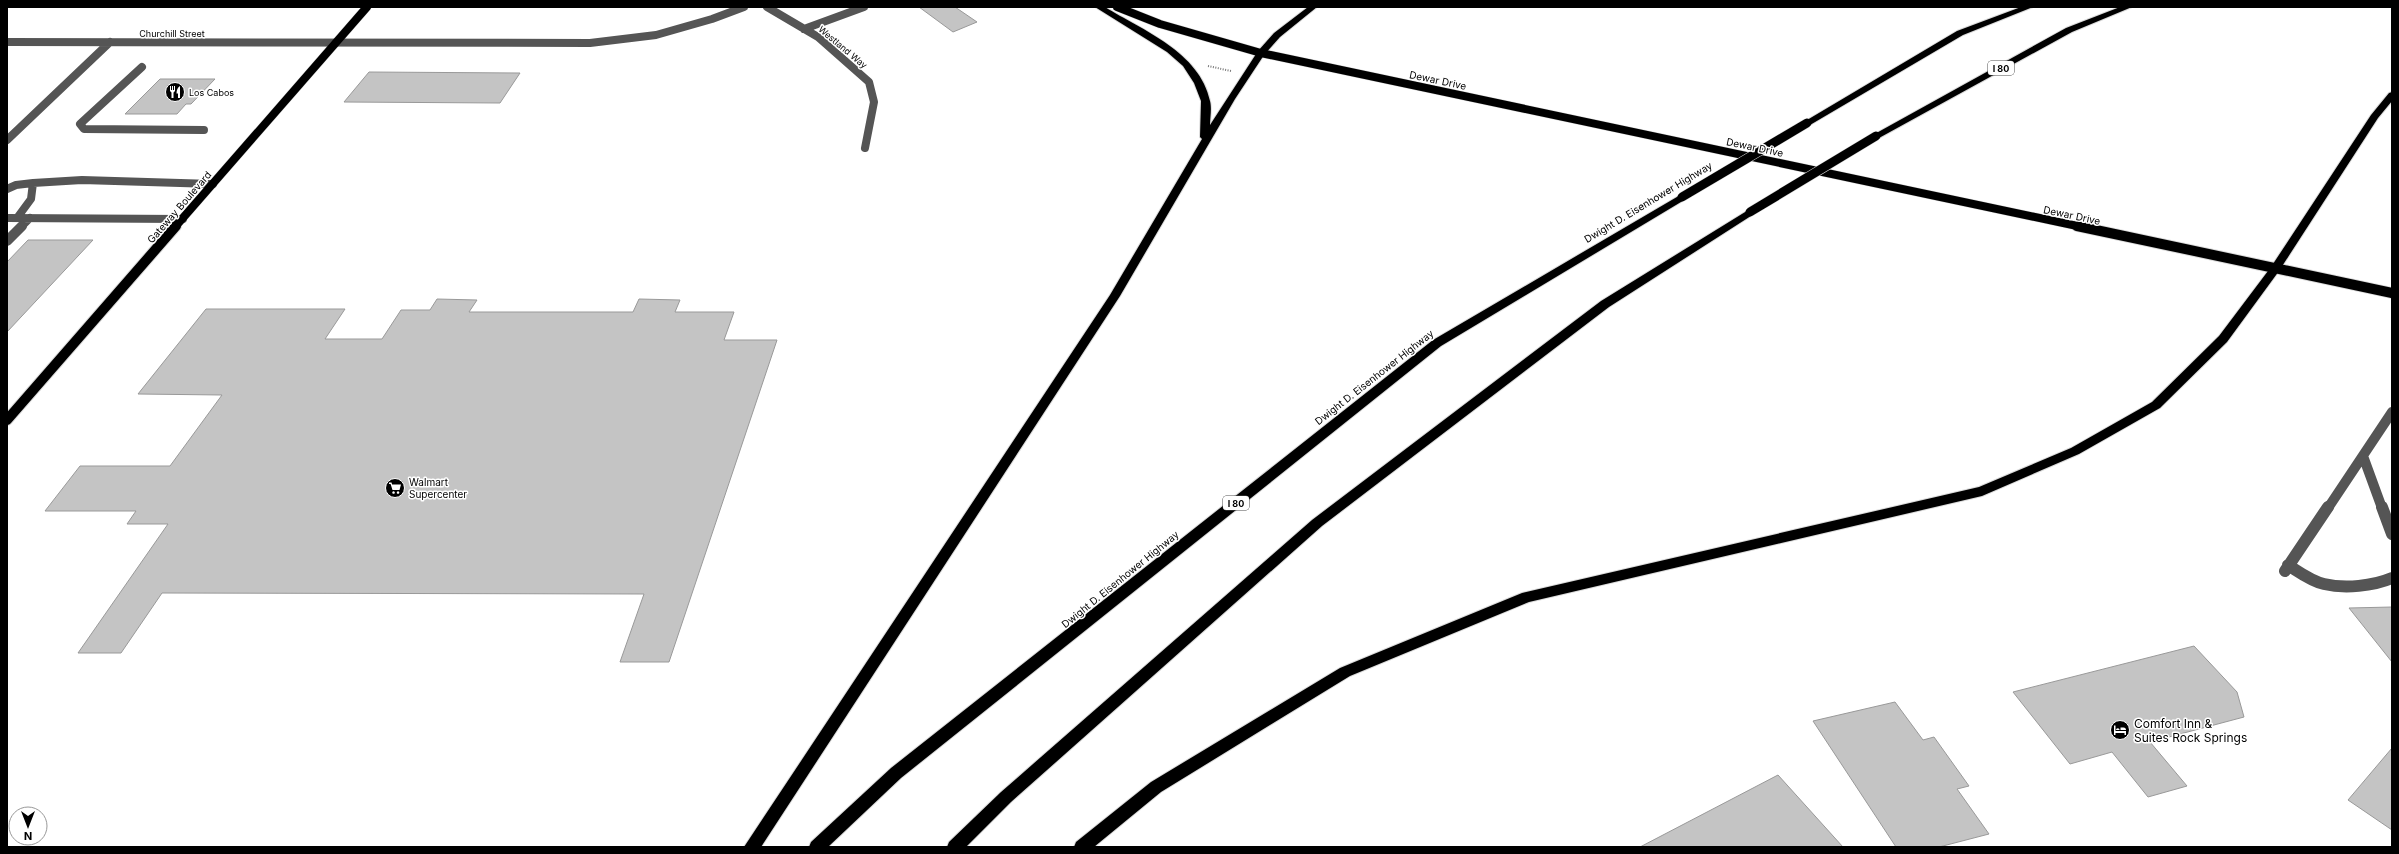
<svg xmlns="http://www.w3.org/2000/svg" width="2399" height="854" viewBox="0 0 2399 854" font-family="Inter,sans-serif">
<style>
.building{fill:#c4c4c4;stroke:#999}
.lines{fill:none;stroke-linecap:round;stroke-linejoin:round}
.major-far1-casing{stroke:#dbdbdb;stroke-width:9}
.major-casing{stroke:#dbdbdb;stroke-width:12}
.highway-casing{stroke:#dbdbdb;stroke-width:2}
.path{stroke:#777;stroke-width:2;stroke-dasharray:1 1.5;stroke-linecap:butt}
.minor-far2{stroke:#555;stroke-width:8}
.minor-far1{stroke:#555;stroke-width:10}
.minor{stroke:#555;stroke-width:12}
.major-far1{stroke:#000;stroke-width:8}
.major{stroke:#000;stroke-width:10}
.highway{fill:#000;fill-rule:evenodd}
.highway-bridge-casing{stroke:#dbdbdb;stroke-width:10;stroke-linecap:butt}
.highway-bridge{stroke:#000;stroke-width:9}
.labels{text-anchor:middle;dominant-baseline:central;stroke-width:3;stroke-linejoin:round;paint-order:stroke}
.far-street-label{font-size:9px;fill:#000;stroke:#fff}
.shield{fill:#fff;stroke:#4c4c4c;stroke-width:1}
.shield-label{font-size:9px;font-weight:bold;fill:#000}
.far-poi-label{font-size:9px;fill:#000;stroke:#fff;text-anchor:start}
.street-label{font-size:10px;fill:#000;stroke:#fff}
.poi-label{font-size:10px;fill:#000;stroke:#fff;text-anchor:start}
.near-poi-label{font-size:12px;fill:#000;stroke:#fff;text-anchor:start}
</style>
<rect width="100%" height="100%" fill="#fff"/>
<path class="building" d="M919 7H955L977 22 953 32Z
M369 72 520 73 500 103 344 102Z
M160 79H215L191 104H186L177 114H125Z
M28 240H93L7 332V262Z
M437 299 477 300 469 312H633L639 299 680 300 675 312H734L724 340H777L669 662H620L644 594 162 593 121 653H78L168 524H127L136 511H45L80 466H170L222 395 138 394 206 309H345L325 339H382L401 310H430Z
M2392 607V662L2349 608Z
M2194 646 2237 692 2244 717 2150 742 2187 786 2148 797 2112 752 2070 764 2013 692Z
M1895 702 1923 740 1934 737 1969 786 1957 789 1989 834 1939 847H1896L1813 721Z
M2392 748V830L2348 800Z
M1778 775 1843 847H1640Z"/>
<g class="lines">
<g class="major-far1-casing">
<path id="major-far1" d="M1117 7 1160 24 1261 53 2082 227
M175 227 367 7"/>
</g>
<g class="major-casing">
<path id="major" d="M2077 226 2392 293
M7 420 176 226"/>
</g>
<g class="highway-casing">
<path id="highway" d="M1095 7H1105C1142 30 1200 52 1210 101 1212 108 1210 118 1210 125L1258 51 1274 33 1308 7H1317L1280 37 1264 55 1235 99 1120 296 761 847H744L1110 295 1202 139 1200 137 1201 101 1194 83 1183 66 1167 52Z
M2021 7H2033L1963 35 1810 125 1807 126 1802 123 1957 31Z
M2120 7H2132L2072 32 1879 138H1873L1871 136 2066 28Z
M2392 92V101L2378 118 2279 271 2227 342 2160 408 2079 454 1982 496 1529 602 1350 676 1161 792 1094 847H1074L1076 842 1151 782 1340 668 1522 593 1979 487 2071 448 2152 402 2219 336 2271 267 2371 115 2389 93Z
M1682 194 1687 197 1686 199 1441 346 901 778 828 847H809L811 842 891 768 1433 340Z
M1750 209 1754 210V214L1609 307 1322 526 1011 802 966 847H947L949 842 1001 792 1312 520 1601 301Z"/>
</g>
<path class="path" d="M1208 66 1231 71"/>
<path class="minor-far2" d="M767 7 818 37 869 82 874 102 865 148
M804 29 864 7
M7 42 590 43 656 35 712 19 744 7
M142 67 80 124 84 129 204 130
M7 140 110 42
M33 183 82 180 213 184
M7 189 16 185 33 183 31 199 17 218
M7 218 183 219
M21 227 30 218"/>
<path class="minor-far1" d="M7 241 22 226
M2363 456 2382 508
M2328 508 2392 412"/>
<path class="minor" d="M2382 507 2392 534
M2288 565C2299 572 2311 581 2324 584 2345 589 2373 586 2392 578
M2285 571 2328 507"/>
<use href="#major-far1" class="major-far1"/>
<use href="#major" class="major"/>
<use href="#highway" class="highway"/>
<g class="highway-bridge-casing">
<path id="highway-bridge" d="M1682 197 1807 123
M1750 212 1876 136"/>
</g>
<use href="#highway-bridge" class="highway-bridge"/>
</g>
<defs>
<g id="restaurant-disc" transform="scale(1)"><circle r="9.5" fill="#000" stroke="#fff"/><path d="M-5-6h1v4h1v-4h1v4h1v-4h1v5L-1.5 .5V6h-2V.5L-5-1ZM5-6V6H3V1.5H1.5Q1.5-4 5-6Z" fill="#fff"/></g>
<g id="supermarket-disc" transform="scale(1)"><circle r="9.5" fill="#000" stroke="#fff"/><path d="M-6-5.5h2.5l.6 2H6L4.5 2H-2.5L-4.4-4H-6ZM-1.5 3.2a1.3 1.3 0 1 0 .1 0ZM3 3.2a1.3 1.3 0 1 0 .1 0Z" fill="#fff"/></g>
<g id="hotel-disc" transform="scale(1)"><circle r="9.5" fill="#000" stroke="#fff"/><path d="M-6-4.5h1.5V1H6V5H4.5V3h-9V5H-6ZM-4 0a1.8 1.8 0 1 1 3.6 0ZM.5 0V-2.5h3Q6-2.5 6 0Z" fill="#fff"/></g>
</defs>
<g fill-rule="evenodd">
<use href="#restaurant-disc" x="175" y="92"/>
<use href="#supermarket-disc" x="395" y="488"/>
<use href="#hotel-disc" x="2120" y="730"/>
</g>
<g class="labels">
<g class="far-street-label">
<text x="172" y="33">Churchill Street</text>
<text transform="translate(843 47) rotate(40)">Westland Way</text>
</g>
<g class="shield">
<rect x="1988" y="61" width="26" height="14" rx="3"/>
<rect x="1223" y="496" width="26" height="14" rx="3"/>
</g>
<g class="shield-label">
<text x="2001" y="68">I 80</text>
<text x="1236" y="503">I 80</text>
</g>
<g class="far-poi-label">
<text x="189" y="92">Los Cabos</text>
</g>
<g class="street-label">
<text transform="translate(1438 80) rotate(12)">Dewar Drive</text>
<text transform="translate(1755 147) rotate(12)">Dewar Drive</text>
<text transform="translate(1648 202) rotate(-31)">Dwight D. Eisenhower Highway</text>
<text transform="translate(179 207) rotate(-49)">Gateway Boulevard</text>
<text transform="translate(2072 215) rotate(12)">Dewar Drive</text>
<text transform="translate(1374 377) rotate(-38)">Dwight D. Eisenhower Highway</text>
<text transform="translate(1120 579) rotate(-39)">Dwight D. Eisenhower Highway</text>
</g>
<g class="poi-label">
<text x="409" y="482">Walmart<tspan x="409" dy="12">Supercenter</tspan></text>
</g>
<g class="near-poi-label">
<text x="2134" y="723">Comfort Inn &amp;<tspan x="2134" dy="14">Suites Rock Springs</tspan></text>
</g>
</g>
<rect width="2399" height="854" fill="none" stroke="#000000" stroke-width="16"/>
<g transform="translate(28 826) rotate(180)"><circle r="19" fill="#ffffff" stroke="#999999"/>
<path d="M0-3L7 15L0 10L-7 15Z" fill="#000000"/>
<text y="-6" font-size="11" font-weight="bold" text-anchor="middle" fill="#000000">N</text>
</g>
</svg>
